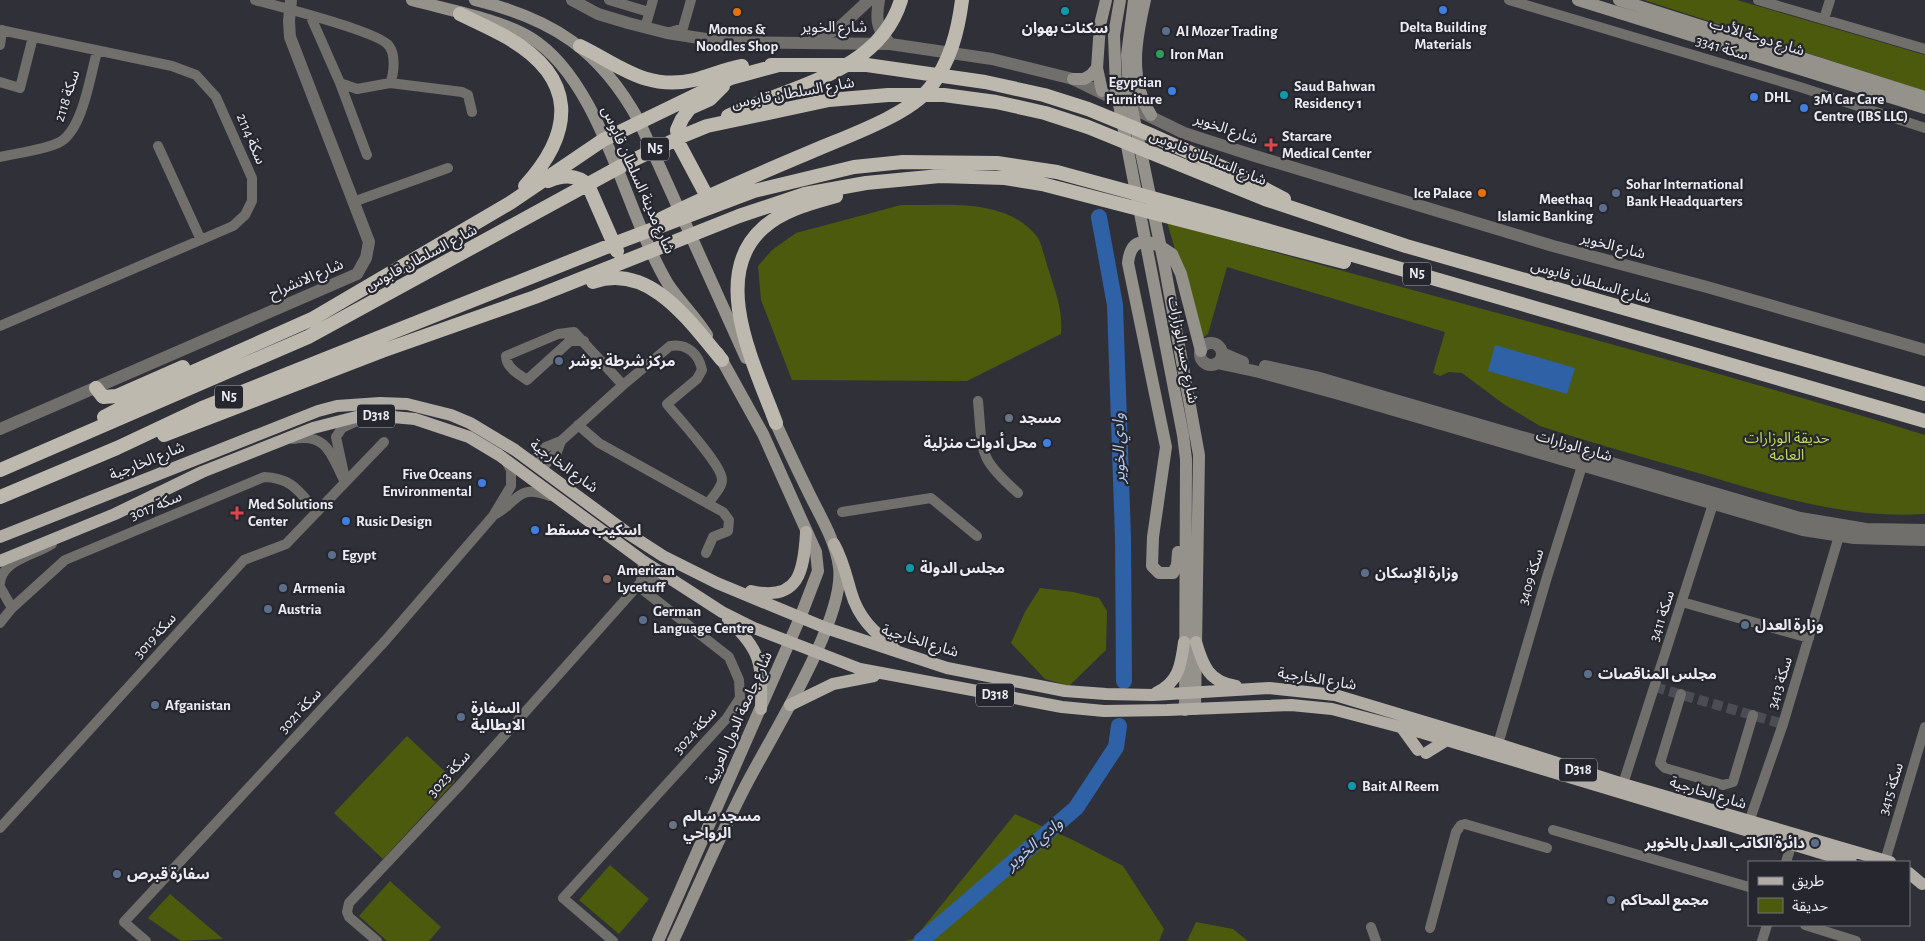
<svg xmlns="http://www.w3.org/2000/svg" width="1925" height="941" viewBox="0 0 1925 941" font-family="'Alegreya Sans','Noto Sans Arabic',sans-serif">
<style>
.green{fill:#4c5a0d}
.water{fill:#2f61a7}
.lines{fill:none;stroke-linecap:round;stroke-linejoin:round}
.river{stroke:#2f61a7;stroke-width:16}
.minor-tunnel{stroke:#4c4c55;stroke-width:10;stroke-dasharray:10 5;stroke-linecap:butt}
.minor{stroke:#716f6b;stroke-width:10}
.tertiary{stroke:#716f6b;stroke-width:12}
.secondary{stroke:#95928b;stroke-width:12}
.primary{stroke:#b1ada4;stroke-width:12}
.trunk{stroke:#beb9af;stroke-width:14}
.shop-dot{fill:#3f7fe0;stroke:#26262f;stroke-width:2}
.culture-dot{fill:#0f9aa8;stroke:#26262f;stroke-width:2}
.food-dot{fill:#e8710a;stroke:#26262f;stroke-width:2}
.service-dot{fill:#5c6f8a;stroke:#26262f;stroke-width:2}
.leisure-dot{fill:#2e9e5b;stroke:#26262f;stroke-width:2}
.health-dot{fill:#e0444e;stroke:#26262f;stroke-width:2}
.worship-dot{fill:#6b7280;stroke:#26262f;stroke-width:2}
.education-dot{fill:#8d6e63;stroke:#26262f;stroke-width:2}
.labels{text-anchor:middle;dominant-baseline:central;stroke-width:4.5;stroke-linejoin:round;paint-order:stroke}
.shield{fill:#26262f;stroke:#b0b0b7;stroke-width:1}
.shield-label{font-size:14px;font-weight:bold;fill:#ebebf1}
.street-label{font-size:15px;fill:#ebebf1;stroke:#26262f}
.poi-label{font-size:15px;font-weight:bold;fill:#ebebf1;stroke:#26262f;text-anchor:start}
.park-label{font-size:15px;fill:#bdd85a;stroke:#26262f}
.water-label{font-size:16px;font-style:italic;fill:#b1ccf3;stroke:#26262f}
</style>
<rect width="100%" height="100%" fill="#303039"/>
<path class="green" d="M1644 0H1737L1925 55V91Z
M901 205C946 206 1007 197 1038 238 1043 247 1045 261 1049 271 1056 294 1063 310 1061 334L967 381 792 380 761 300 758 266 772 250 796 233Z
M1167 222C1419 294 1674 357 1925 435V514C1848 519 1778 497 1705 475 1650 459 1595 444 1540 426L1505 405 1462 373 1449 372 1440 376 1433 373 1445 332 1227 267 1208 334 1201 339Z
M1040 588 1073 592 1099 598 1107 611 1106 650 1069 686 1045 679 1011 643 1025 612Z
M407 736 455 781 383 859 334 813Z
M1015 814 1073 840 1123 866 1164 929 1159 941H905L914 939Z
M610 865 649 899 619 934 579 900Z
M390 881 441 927 429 941H387L359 916Z
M170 894 223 939 181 941 148 918Z
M1196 922 1233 929 1248 941H1187Z"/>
<path class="water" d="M1495 345 1575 368 1567 394 1488 371Z"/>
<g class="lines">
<path class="river" d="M1099 217 1115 305 1123 538 1124 681
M921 941 1076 808 1116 747 1119 726"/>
<path class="minor-tunnel" d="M1655 687 1783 724"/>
<path class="minor" d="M255 0C277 6 380 32 389 46 396 55 394 74 390 83L357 89 340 83 310 15
M609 0 649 12
M1509 0 1800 87 1925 128
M1758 0 1925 49
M1824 19 1830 0
M645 28 653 0
M0 30 172 66 196 75 216 97 252 178V201L245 215 233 226 0 326
M668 33 683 28 691 0
M0 45 2 30
M0 82 20 88 33 37
M340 83 367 155
M390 83 462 92 468 95 472 112
M158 146 201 240
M0 157C17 153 45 150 60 142 83 129 90 76 97 52
M353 202 448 168
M584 341H570L527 380C519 374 506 368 506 356L558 334 574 332 623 385
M978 401C983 453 977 457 1018 493
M578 425 599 443 723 512 729 520 728 531 713 537 706 553
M293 439C329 433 331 456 345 482
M532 462 546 447 561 441 623 385 670 346C687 343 699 354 702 370L697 379 667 404C677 417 723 466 722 480 722 488 712 497 708 504
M541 469 557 452 561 441
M344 474 336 437 342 428 359 420
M842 512 931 498 977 536
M496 514C520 500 517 484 550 496
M641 582 643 561
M0 583C2 560 35 555 52 544
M0 587 12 608
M1682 602 1809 638
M0 623 12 608 65 560 264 477C293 478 299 492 317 512
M1681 694 1660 763 1665 768 1723 785 1733 782 1753 715
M1498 744 1547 577 1582 466 1586 461
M1623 784 1713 504 1718 499
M1749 822 1783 724 1839 536 1843 531
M0 828 244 560 286 544 384 442
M1553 830 1749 887
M1885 861 1925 727
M1786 862 1794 837
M1805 925 1856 941
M1371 927 1376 941
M1430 928 1456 832 1461 825 1465 824 1547 848
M146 941 124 922 385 641 493 516 511 486V470L506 461
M377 941 349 917 347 912 349 903 461 784 641 582 664 575
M613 941 563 898 727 718 740 698 739 680 729 657 638 586
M1762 941 1767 925"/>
<path class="tertiary" d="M572 0 598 14 628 23 667 33 725 42 890 44 992 59 1073 79 1184 133 1255 156 1553 246 1707 287 1925 350
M879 0C876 17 876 29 888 41
M813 40 839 28 869 0
M1200 354a11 11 0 1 1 22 0a11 11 0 1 1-22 0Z
M1222 353 1243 362
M1217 363 1259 372 1339 394 1803 530 1854 538 1925 540
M1265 366 1316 377 1800 518 1866 529 1925 530
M0 429 357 274 366 258 369 242 290 37 289 21 291 0"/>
<path class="secondary" d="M412 0C448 10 500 19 531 38 594 77 620 186 651 251 656 262 662 274 668 284 680 302 696 317 707 335
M475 0C553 19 600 50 639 121L746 358
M1120 0 1114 35 1116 89 1183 435 1186 459 1185 710
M1134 0 1127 55 1129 94 1164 263 1199 455 1195 709
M1145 0C1136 39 1128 79 1151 115
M1578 0 1925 108
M1619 0 1925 97
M1097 68 1102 91
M1073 79H1084L1091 75 1097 68 1100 25 1106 0
M1178 552 1177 565 1173 573H1159L1152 566 1153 537 1166 447 1128 263C1131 233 1153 240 1172 254L1181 274 1201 351
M658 941 800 618 818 571 816 552 763 434 718 353
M673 941C697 890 719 837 745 787 770 738 846 619 839 567 835 538 818 513 806 487 794 463 783 439 772 415"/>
<path class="primary" d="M0 537 318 411 337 406 380 403 407 404 451 415 470 423 515 450 629 534 663 556 717 583 826 628 947 668 1065 691 1106 694 1153 695 1269 688 1335 695 1498 744 1623 784 1890 862
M834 544C843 560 846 575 851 592 858 617 874 633 894 647
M0 561 115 514 202 472 313 428 356 417H393L415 419 469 437 499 455 643 561 722 612 754 628 860 669 1062 707 1104 711 1167 710 1291 705 1332 709 1423 733 1851 862
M751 591C799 602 804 571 806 532
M728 620C762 650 762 665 761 709
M1196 642C1203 666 1209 682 1236 686
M1156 693C1179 682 1181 665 1184 642
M790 705 833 684 874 676
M1402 728 1418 750
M1426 753 1447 740
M1909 873 1922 884"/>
<path class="trunk" d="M460 14C476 22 492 29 508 38 577 78 575 131 525 186
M580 46C619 65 646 91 694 80 710 76 725 69 742 66
M771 65H867L985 82 1044 95 1088 109 1149 134 1235 173 1284 199
M728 116C788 86 879 74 901 0
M548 181C562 175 577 174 588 185L617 251
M711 204 679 144 677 130 682 119 690 108 710 99 723 86
M657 221C710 194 766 171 820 148 851 135 909 114 930 88 950 62 958 32 962 0
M593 282C650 262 690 322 722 360
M96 388 103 397 117 396 183 367
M104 417 177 379 312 319 510 203 603 140 731 78 779 65
M776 423C756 368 708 277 763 228 783 210 811 203 836 196
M164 435 382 351 535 297 739 216 805 194 866 183 940 176 1005 178 1042 184 1344 262
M0 470 308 337 625 164 685 135 707 126 829 100 888 95H944L996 102 1045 113 1088 127 1265 199 1406 246 1925 394
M0 497 117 448 202 408 624 240 754 191 854 167 903 162 997 163 1057 172 1218 216 1925 421"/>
</g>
<g class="shop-dot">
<circle cx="1443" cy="10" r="5"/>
<circle cx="1172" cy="91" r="5"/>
<circle cx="1754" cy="97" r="5"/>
<circle cx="1804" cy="108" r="5"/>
<circle cx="1047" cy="443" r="5"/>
<circle cx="482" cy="483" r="5"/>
<circle cx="346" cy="521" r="5"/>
<circle cx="535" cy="530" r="5"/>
</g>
<g class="culture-dot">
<circle cx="1065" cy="11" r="5"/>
<circle cx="1284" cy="95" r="5"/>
<circle cx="910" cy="568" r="5"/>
<circle cx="1352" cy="786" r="5"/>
</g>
<g class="food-dot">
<circle cx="737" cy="12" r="5"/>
<circle cx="1482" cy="193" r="5"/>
</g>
<g class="service-dot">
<circle cx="1166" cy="31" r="5"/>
<circle cx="1616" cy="193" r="5"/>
<circle cx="1603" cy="208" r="5"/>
<circle cx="559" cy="361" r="5"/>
<circle cx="332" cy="555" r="5"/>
<circle cx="1365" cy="573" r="5"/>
<circle cx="283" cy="588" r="5"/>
<circle cx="268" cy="609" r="5"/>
<circle cx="643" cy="620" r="5"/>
<circle cx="1745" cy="625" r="5"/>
<circle cx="1588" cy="674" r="5"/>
<circle cx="155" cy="705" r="5"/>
<circle cx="461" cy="717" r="5"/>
<circle cx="1815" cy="843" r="5"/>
<circle cx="117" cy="874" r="5"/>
<circle cx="1611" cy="900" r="5"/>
</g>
<circle class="leisure-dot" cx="1160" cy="54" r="5"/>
<g class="health-dot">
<path d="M1268.5 137.5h5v5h5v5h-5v5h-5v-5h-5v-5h5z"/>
<path d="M234.5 505.5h5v5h5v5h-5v5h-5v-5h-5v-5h5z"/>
</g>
<g class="worship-dot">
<circle cx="1009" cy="418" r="5"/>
<circle cx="673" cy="825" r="5"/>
</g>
<circle class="education-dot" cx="607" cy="579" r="5"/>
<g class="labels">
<g class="shield">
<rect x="641" y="137.5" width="28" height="23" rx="4"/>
<rect x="1403" y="262.5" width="28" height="23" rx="4"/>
<rect x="215" y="385.5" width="28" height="23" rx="4"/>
<rect x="357" y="404.5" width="38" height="23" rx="4"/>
<rect x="976" y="683.5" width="38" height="23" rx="4"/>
<rect x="1559" y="758.5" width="38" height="23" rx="4"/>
</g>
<g class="shield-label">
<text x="655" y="149">N5</text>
<text x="1417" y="274">N5</text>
<text x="229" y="397">N5</text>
<text x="376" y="416">D318</text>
<text x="995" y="695">D318</text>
<text x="1578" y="770">D318</text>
</g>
<g class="street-label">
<text x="834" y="27">شارع الخوير</text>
<text transform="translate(1757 37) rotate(17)">شارع دوحة الأدب</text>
<text transform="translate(1722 48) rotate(17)">سكة 3341</text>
<text transform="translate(793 93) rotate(-10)">شارع السلطان قابوس</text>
<text transform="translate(67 96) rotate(-72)">سكة 2118</text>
<text transform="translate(1226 129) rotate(19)">شارع الخوير</text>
<text transform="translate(251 139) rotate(67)">سكة 2114</text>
<text transform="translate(1208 158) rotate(22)">شارع السلطان قابوس</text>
<text transform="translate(638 180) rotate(66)">شارع مدينة السلطان قابوس</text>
<text transform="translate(1613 246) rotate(15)">شارع الخوير</text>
<text transform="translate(421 258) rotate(-28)">شارع السلطان قابوس</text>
<text transform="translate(306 279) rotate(-23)">شارع الانشراح</text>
<text transform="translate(1591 282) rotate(16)">شارع السلطان قابوس</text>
<text transform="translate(1183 350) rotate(79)">شارع جسر الوزارات</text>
<text transform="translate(1574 446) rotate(16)">شارع الوزارات</text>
<text transform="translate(147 461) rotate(-22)">شارع الخارجية</text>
<text transform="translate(564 466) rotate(36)">شارع الخارجية</text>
<text transform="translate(156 506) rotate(-22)">سكة 3017</text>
<text transform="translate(1531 577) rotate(-73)">سكة 3409</text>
<text transform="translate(1662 616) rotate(-72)">سكة 3411</text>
<text transform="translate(155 636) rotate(-48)">سكة 3019</text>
<text transform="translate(920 641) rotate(17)">شارع الخارجية</text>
<text transform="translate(1317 679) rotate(9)">شارع الخارجية</text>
<text transform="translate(1780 683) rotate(-73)">سكة 3413</text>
<text transform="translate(300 711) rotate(-47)">سكة 3021</text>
<text transform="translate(739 718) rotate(-66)">شارع جامعة الدول العربية</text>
<text transform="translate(695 731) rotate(-48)">سكة 3024</text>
<text transform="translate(449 774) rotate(-48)">سكة 3023</text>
<text transform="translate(1891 789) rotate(-73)">سكة 3415</text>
<text transform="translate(1708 793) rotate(17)">شارع الخارجية</text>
</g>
<g class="poi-label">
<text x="1443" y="27" text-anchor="middle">Delta Building<tspan x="1443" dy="17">Materials</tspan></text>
<text x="1065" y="28" text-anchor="middle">سكنات بهوان</text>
<text x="737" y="29" text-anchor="middle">Momos &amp;<tspan x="737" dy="17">Noodles Shop</tspan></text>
<text x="1176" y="31">Al Mozer Trading</text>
<text x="1170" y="54">Iron Man</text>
<text x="1162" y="82" text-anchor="end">Egyptian<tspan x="1162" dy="17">Furniture</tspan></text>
<text x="1294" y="86">Saud Bahwan<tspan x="1294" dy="17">Residency 1</tspan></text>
<text x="1764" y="97">DHL</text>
<text x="1814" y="99">3M Car Care<tspan x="1814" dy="17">Centre (IBS LLC)</tspan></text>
<text x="1282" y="136">Starcare<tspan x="1282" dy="17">Medical Center</tspan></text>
<text x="1626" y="184">Sohar International<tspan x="1626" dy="17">Bank Headquarters</tspan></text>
<text x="1472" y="193" text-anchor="end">Ice Palace</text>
<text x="1593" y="199" text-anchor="end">Meethaq<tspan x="1593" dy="17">Islamic Banking</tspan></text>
<text x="569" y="361">مركز شرطة بوشر</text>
<text x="1019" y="418">مسجد</text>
<text x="1037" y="443" text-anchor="end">محل أدوات منزلية</text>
<text x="472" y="474" text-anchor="end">Five Oceans<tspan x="472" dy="17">Environmental</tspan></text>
<text x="248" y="504">Med Solutions<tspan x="248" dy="17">Center</tspan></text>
<text x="356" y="521">Rusic Design</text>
<text x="545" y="530">اسكيب مسقط</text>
<text x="342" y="555">Egypt</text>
<text x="920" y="568">مجلس الدولة</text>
<text x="617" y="570">American<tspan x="617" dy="17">Lycetuff</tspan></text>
<text x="1375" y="573">وزارة الإسكان</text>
<text x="293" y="588">Armenia</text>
<text x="278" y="609">Austria</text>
<text x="653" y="611">German<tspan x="653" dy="17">Language Centre</tspan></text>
<text x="1755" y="625">وزارة العدل</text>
<text x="1598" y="674">مجلس المناقصات</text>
<text x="165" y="705">Afganistan</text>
<text x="471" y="708">السفارة<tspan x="471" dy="17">الايطالية</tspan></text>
<text x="1362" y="786">Bait Al Reem</text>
<text x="683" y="816">مسجد سالم<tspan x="683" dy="17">الرواحي</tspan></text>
<text x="1805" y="843" text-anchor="end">دائرة الكاتب العدل بالخوير</text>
<text x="127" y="874">سفارة قبرص</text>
<text x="1621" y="900">مجمع المحاكم</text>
</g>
<g class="park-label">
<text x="1787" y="438">حديقة الوزارات<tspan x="1787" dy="17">العامة</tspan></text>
</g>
<g class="water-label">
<text transform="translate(1119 448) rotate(-91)">وادي الخوير</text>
<text transform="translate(1034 844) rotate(-41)">وادي الخوير</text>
</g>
</g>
<rect x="1748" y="861" width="162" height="65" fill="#26262f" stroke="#75757d"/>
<rect x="1758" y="877" width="25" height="8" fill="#b1ada4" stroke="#75757d"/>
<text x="1792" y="886" font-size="15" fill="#ebebf1">طريق</text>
<rect x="1758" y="898" width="25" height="15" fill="#4c5a0d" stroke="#75757d"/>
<text x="1792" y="911" font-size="15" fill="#ebebf1">حديقة</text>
</svg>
